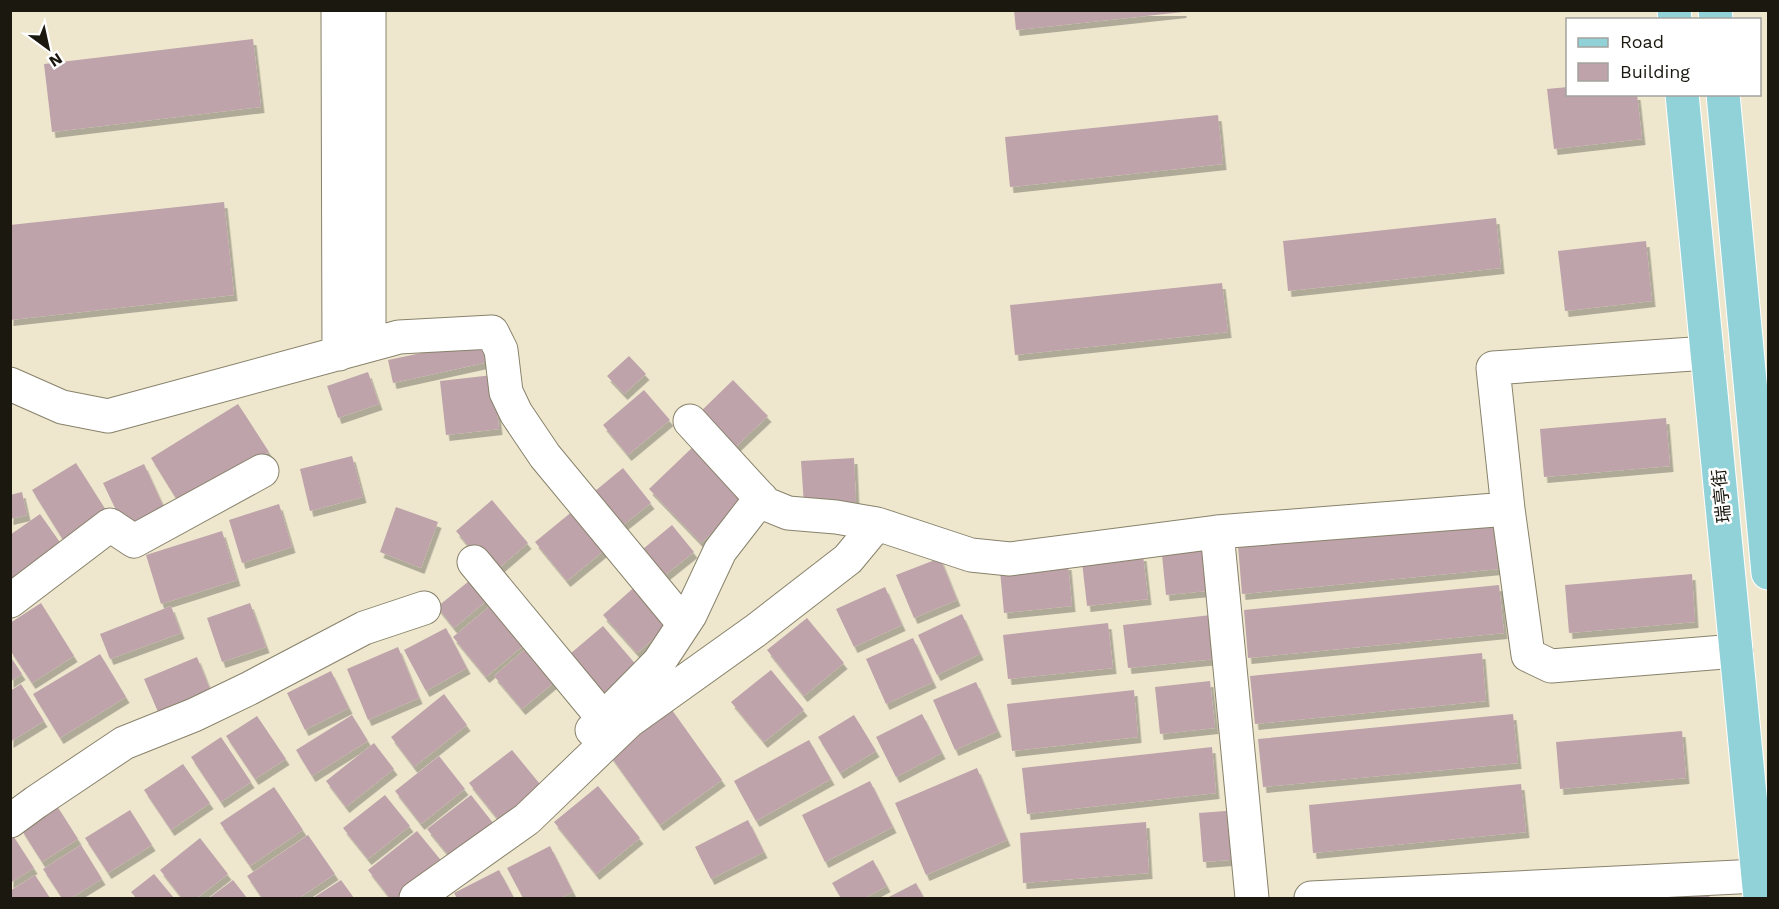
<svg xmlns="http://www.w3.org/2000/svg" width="1779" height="909" viewBox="0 0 1779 909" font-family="'Work Sans','Noto Sans SC',sans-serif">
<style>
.building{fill:#bea3aa;filter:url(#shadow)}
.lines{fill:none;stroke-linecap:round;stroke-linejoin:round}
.minor-casing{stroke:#88826b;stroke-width:35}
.major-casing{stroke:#fff;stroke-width:35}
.minor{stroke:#fff;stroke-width:33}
.major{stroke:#91d2d8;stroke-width:33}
.labels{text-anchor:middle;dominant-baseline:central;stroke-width:5;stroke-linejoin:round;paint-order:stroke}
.street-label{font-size:18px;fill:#1a180f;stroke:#fff}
</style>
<defs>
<filter id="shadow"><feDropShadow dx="3.5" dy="6" stdDeviation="0" flood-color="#0004"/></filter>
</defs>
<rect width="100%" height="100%" fill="#eee7ce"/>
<path class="building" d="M1014 10H1183V12L1016 30Z
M253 39 261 107 52 132 44 64Z
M1568 87V94H1637L1642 139 1554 149 1547 89Z
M1218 115 1223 164 1010 187 1005 137Z
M224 202 234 295 10 320V225Z
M1496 218 1501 268 1288 291 1283 241Z
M1646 241 1652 301 1565 311 1558 251Z
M1222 283 1228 332 1015 355 1010 305Z
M488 339 493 361 393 383 388 360Z
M629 356 646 374 624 394 607 376Z
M368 372 379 404 338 418 327 386Z
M493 375 499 429 446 435 440 381Z
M733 380 768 416 729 453 695 417Z
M644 390 670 420 628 455 603 425Z
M238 404 269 452 182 508 151 458Z
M1666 418 1670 466 1544 477 1540 429Z
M696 444 749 499 701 543 649 489Z
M352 456 363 497 310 511 300 469Z
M854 458 856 502 804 505 801 461Z
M76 463 109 515 65 543 32 490Z
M144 464 167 514 127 533 103 483Z
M623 468 651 503 617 530 589 496Z
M22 492 27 515 10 519V495Z
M492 500 528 543 492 574 456 531Z
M279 504 292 547 242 563 229 520Z
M396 507 438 522 421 568 380 552Z
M574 510 606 549 567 581 535 542Z
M40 514 64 548 15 584 10 579V535Z
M1493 520 1498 569 1242 594 1238 546Z
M672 525 694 552 659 580 637 554Z
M222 531 237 580 161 604 146 555Z
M1211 550 1216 590 1166 595 1162 555Z
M1143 555 1148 599 1087 606 1082 562Z
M940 558 957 600 914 618 896 575Z
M1068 564 1072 606 1004 613 1000 571Z
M1692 574 1695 622 1569 633 1565 585Z
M474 577 491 597 454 628 437 607Z
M639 583 673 622 637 653 603 615Z
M1499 585 1504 633 1248 658 1244 610Z
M885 587 902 625 854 647 836 609Z
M497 600 530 640 486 677 453 637Z
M41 603 74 656 32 683 10 650V623Z
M250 603 266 647 222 662 207 618Z
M171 606 181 633 110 659 100 634Z
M962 614 980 654 937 675 918 635Z
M1220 614 1225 658 1128 668 1123 625Z
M807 618 844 663 804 696 767 650Z
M1108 623 1113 668 1008 679 1003 635Z
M603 626 638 667 600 701 564 659Z
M446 628 467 668 426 691 404 650Z
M913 638 933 682 886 704 866 659Z
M530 645 558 679 522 709 494 676Z
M398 647 419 698 368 720 347 669Z
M1482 653 1486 701 1255 724 1250 676Z
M100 654 126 697 60 738 33 694Z
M10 656 22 674 10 682Z
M197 657 213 697 161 719 144 679Z
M771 670 804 710 764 742 731 702Z
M331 671 349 708 305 730 287 693Z
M1210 681 1215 728 1160 734 1155 687Z
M976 682 998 731 955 750 933 700Z
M21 684 44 721 10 742V691Z
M1134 690 1138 737 1012 751 1007 704Z
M444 694 467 725 414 767 391 737Z
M672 710 722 780 660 825 609 754Z
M922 714 942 753 896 777 876 737Z
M1513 714 1518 763 1263 787 1258 739Z
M352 715 368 741 312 776 296 750Z
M854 715 876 751 840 773 818 737Z
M257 716 286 759 255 779 226 736Z
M1682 731 1686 778 1560 789 1556 742Z
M221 737 251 782 221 802 191 757Z
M809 740 831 779 756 821 734 781Z
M374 743 394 769 346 807 326 781Z
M1212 747 1216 793 1027 814 1022 768Z
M512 750 544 789 501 823 469 783Z
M439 756 465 789 421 824 395 791Z
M183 764 210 803 171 830 144 790Z
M977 768 1007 840 926 875 895 803Z
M870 781 893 827 825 862 802 815Z
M1521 784 1526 832 1313 853 1309 805Z
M598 786 640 838 596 874 554 822Z
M274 787 303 830 250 866 220 823Z
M385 795 410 826 368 859 343 828Z
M471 795 497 828 454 862 427 829Z
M57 806 78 839 42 862 21 829Z
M130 810 152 845 108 873 85 838Z
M1238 810 1242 859 1203 862 1199 813Z
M748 820 764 852 711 879 695 847Z
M1146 822 1149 873 1023 883 1020 833Z
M10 831 34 868 10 883Z
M417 831 444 864 401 898H390L368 870Z
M308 835 335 874 299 898H262L247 876Z
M200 838 228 874 197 898H182L160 870Z
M81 845 102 879 71 898H62L43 869Z
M550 846 573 892 561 898H523L507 868Z
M873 860 887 886 865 898H841L832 883Z
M499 870 514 898H457L454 893Z
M154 874 174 898H136L131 892Z
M35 875 50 898H10V891Z
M233 880 247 898H209Z
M341 880 354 898H313Z
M916 883 924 898H887Z
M1662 893 1707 895 1712 898H1663Z"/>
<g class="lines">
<g class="minor-casing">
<path id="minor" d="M338 10 339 354
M369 345V10
M10 384 62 407 108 416 399 337 492 332 501 350 506 392 516 413 545 456 684 624
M690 421 766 504 788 513 836 517 877 524
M1508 509 1528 655 1551 666 1736 651
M1217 532 1508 509 1493 368 1707 353
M474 562 603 718
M10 601 110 525 134 541 262 471
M592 730 659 662 690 615 720 551 761 498
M10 821 36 802 124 743 194 715 250 688 364 628 424 608
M416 898 527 819 629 721 755 631 848 559 877 524 971 555 1010 559 1217 532 1252 898
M1311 898 1758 876"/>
</g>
<g class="major-casing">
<path id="major" d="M1674 10 1675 20
M1715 10 1716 20
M1682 94 1760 898
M1723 94 1768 573"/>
</g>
<use href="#minor" class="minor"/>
<use href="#major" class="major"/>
</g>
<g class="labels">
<g class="street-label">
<text transform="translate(1721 496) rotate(-96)">瑞亭街</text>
</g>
</g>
<rect width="1779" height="909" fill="none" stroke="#1a180f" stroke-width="24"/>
<rect x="1566" y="18" width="195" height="78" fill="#ffffff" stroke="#a3a39f" stroke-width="1.5"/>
<rect x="1578" y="38" width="30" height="9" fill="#91d2d8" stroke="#a3a39f" stroke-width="1.5"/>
<text x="1620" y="48" font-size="18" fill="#1a180f">Road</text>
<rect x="1578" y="63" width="30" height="18" fill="#bea3aa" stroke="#a3a39f" stroke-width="1.5"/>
<text x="1620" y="78" font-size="18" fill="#1a180f">Building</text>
<g transform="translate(48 48) rotate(147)" stroke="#ffffff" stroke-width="4.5" paint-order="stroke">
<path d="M0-4.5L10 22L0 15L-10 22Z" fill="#1a180f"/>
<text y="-9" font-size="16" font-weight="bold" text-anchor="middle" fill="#1a180f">N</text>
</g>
</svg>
